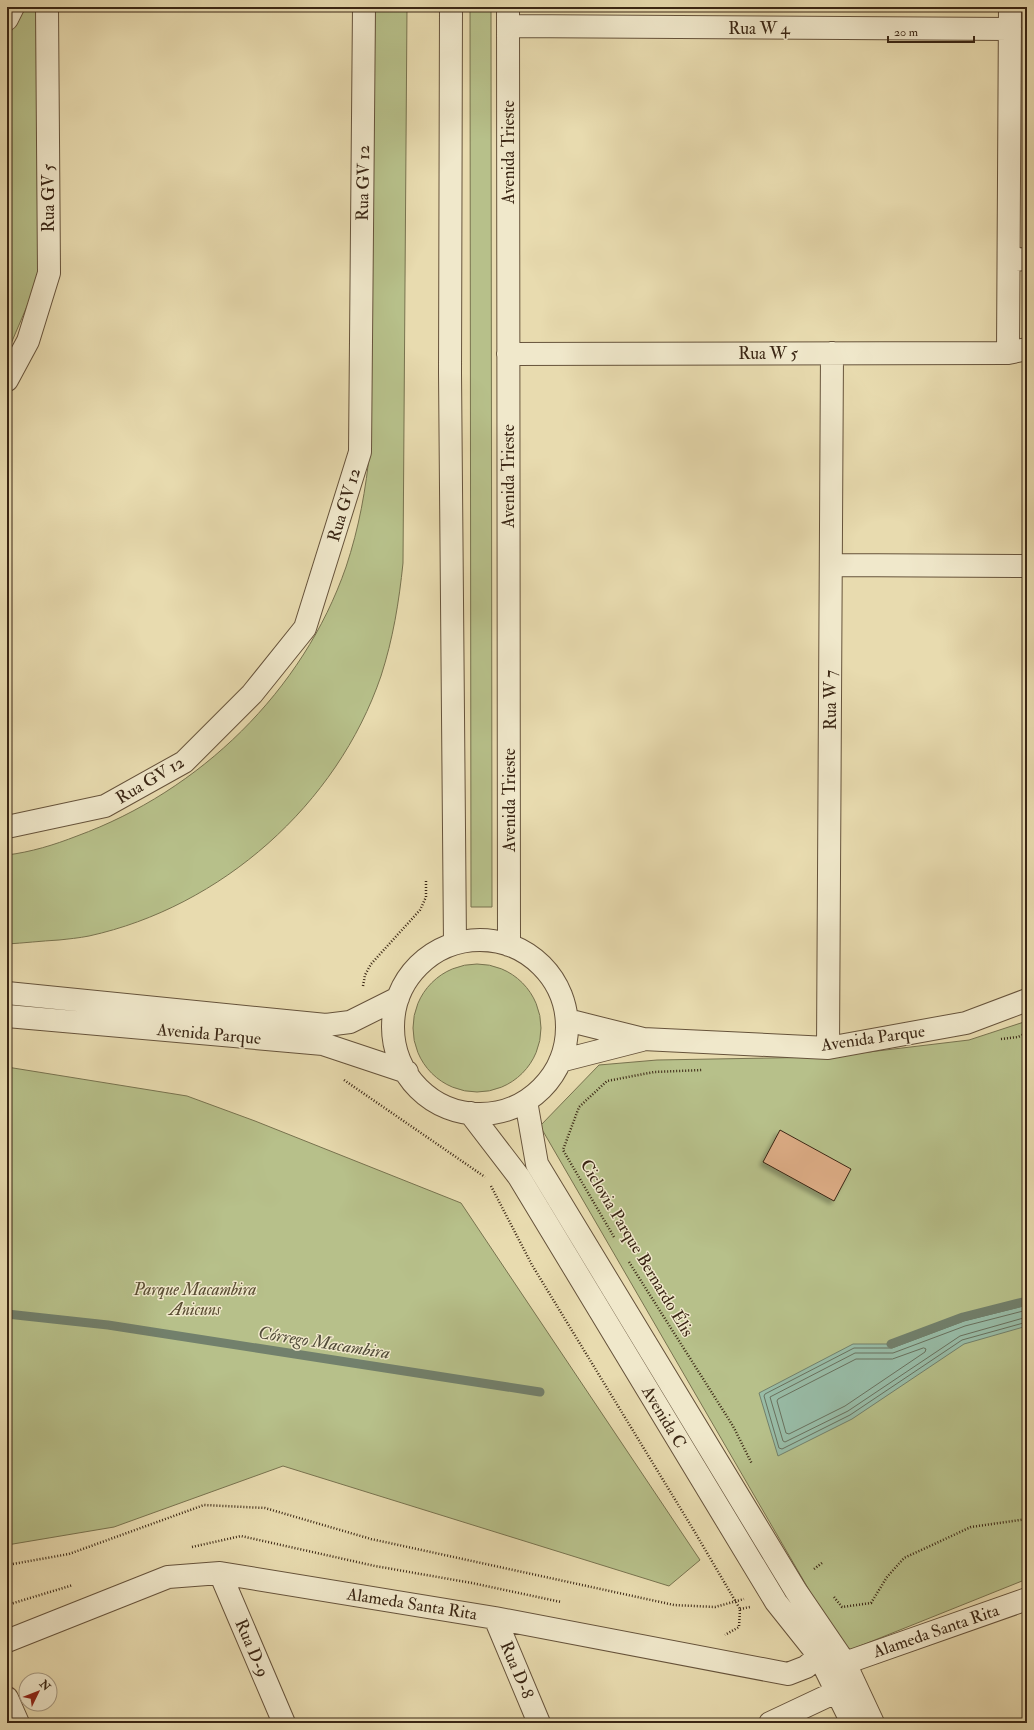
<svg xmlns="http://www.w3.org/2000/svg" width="1034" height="1730" viewBox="0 0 1034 1730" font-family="'IM FELL Double Pica',serif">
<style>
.green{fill:#b7c08a;stroke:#78734f}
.water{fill:#98bca7;stroke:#72806c}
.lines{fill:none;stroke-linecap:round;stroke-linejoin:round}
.shore{stroke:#69715e;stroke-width:1}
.stream{stroke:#72806c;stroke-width:9}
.building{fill:#dbab84;stroke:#3a2614;filter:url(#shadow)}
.minor-casing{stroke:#66533b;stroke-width:24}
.path{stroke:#3a2614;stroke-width:2.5;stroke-dasharray:1 2;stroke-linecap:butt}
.minor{stroke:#f0e8cb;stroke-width:22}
.labels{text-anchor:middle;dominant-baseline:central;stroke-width:3;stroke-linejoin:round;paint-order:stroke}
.street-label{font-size:17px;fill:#3a2614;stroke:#f0e8cb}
.park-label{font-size:17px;font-style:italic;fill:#594c32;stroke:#f0e8cb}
.water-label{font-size:18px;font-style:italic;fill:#524c39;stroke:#f0e8cb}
</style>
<defs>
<filter id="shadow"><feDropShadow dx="-3.5" dy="3.5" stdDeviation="2" flood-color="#0004"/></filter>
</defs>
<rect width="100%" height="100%" fill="#e8dbaf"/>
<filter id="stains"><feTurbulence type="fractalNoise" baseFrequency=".005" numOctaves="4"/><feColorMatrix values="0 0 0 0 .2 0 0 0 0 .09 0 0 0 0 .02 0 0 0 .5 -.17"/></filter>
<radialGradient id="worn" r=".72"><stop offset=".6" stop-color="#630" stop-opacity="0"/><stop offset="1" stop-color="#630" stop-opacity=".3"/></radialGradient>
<path class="green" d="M23 7H38L42 271 7 353V40Z
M375 7H407L403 563C399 602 393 639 381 676 337 805 221 907 89 936 79 938 68 939 59 940 41 941 24 943 7 944V855C31 852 54 845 77 836 200 791 303 691 346 567 359 528 366 489 370 448Z
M470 7H491L492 907H471Z
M413 1028a64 64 0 1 1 128 0a64 64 0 1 1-128 0Z
M1027 1021V1579L845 1652 540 1126 599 1065 657 1060 827 1057 969 1040Z
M7 1067 187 1096 255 1121 461 1203 700 1560 669 1586 283 1466 114 1527 7 1545Z"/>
<path class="water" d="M1027 1301V1326L964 1344 852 1419 778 1456 759 1393 853 1344H891L963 1317Z"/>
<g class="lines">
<path class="shore" d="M1027 1305 964 1321 892 1348H854L765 1394 764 1396 779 1448 782 1449 850 1415 962 1340 1027 1322
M1027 1310 965 1326 893 1353H855L770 1397 783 1441 785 1442 848 1411 960 1336 1027 1317
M924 1348 926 1349 925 1352 845 1406 789 1434 786 1433 777 1401 778 1399 856 1359H892Z"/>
<path class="stream" d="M7 1314 108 1325 540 1392
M891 1344 963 1317 1027 1301"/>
</g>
<path class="building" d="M780 1130 851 1169 834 1201 763 1162Z"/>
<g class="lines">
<g class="minor-casing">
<path id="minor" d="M451 7 450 373 455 943
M508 7 509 945
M7 19 13 7
M508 26 1010 29
M1009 260 1027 259
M1008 353 1010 7
M508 354 1008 353 1027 349
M7 380 28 341 49 273 47 7
M831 565 1027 566
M7 827 105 806 184 762 252 694 305 628 360 452 364 7
M393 1027a87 87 0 1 1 174 0a87 87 0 1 1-174 0Z
M7 993 326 1025 350 1022 398 998
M7 1016 323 1044 407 1072
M567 1020 643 1039 828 1048 966 1023 1027 1000
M828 1048 832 353
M560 1061 642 1040
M526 1101 537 1164 796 1591 845 1663 873 1723
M470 1113 519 1177 776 1602 819 1656 852 1723
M220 1573 284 1723
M495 1618 539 1723
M7 1641 168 1577 220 1573 495 1618 788 1674 806 1667 819 1656
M845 1663 1027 1599
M7 1698 18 1723
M770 1723 838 1691"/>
</g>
<path class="path" d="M363 986 365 975 371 964 420 910 426 897V879
M1001 1039 1018 1037 1027 1033
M344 1080 485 1177
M491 1186 532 1265 693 1529 740 1609 739 1627 725 1635
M614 1237 563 1150 579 1107 607 1081 654 1072 702 1070
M629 1262 733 1426 752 1464
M192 1547 241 1536 375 1566 472 1583 561 1602
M7 1565 69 1554 204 1505 265 1508 371 1539 674 1605 715 1607 744 1599
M814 1569 822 1563
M834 1597 842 1607 871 1603 887 1577 904 1558 971 1527 1027 1519
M7 1605 73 1585
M740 1609 750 1607"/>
<use href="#minor" class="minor"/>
</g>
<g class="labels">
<g class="street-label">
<text x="759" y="28">Rua W 4</text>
<text transform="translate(508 152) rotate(-90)">Avenida Trieste</text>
<text transform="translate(363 183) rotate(-89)">Rua GV 12</text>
<text transform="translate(48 198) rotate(-90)">Rua GV 5</text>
<text x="768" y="353">Rua W 5</text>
<text transform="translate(508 476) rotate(-90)">Avenida Trieste</text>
<text transform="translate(344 505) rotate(-73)">Rua GV 12</text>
<text transform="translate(830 700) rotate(-90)">Rua W 7</text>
<text transform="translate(150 780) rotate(-31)">Rua GV 12</text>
<text transform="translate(509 800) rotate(-90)">Avenida Trieste</text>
<text transform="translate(209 1034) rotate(5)">Avenida Parque</text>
<text transform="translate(873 1038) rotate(-8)">Avenida Parque</text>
<text transform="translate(637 1248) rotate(59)">Ciclovia Parque Bernardo Élis</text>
<text transform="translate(664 1417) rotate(59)">Avenida C</text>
<text transform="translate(412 1604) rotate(9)">Alameda Santa Rita</text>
<text transform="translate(936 1631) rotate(-19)">Alameda Santa Rita</text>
<text transform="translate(252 1648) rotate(67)">Rua D-9</text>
<text transform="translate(517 1670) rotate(67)">Rua D-8</text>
</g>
<g class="park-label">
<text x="195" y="1289">Parque Macambira<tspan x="195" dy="20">Anicuns</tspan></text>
</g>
<g class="water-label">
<text transform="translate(324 1343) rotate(9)">Córrego Macambira</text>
</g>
</g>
<rect width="1034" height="1730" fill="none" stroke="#e8dbaf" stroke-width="24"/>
<rect x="8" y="8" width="1018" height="1714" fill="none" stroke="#3a2614" stroke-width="2"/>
<rect x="12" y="12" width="1010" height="1706" fill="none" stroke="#3a2614"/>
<g transform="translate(38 1692) rotate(47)"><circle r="19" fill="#f0e8cb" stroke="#a79a82"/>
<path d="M0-3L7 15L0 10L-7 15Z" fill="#8f2418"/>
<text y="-6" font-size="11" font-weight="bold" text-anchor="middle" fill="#3a2614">N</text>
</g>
<path d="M888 36v6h86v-6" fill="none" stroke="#3a2614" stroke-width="2"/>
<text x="894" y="36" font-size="12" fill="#3a2614" stroke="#f0e8cb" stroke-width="3" paint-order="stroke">20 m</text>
<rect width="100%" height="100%" filter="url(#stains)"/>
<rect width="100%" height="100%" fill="url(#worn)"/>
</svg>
